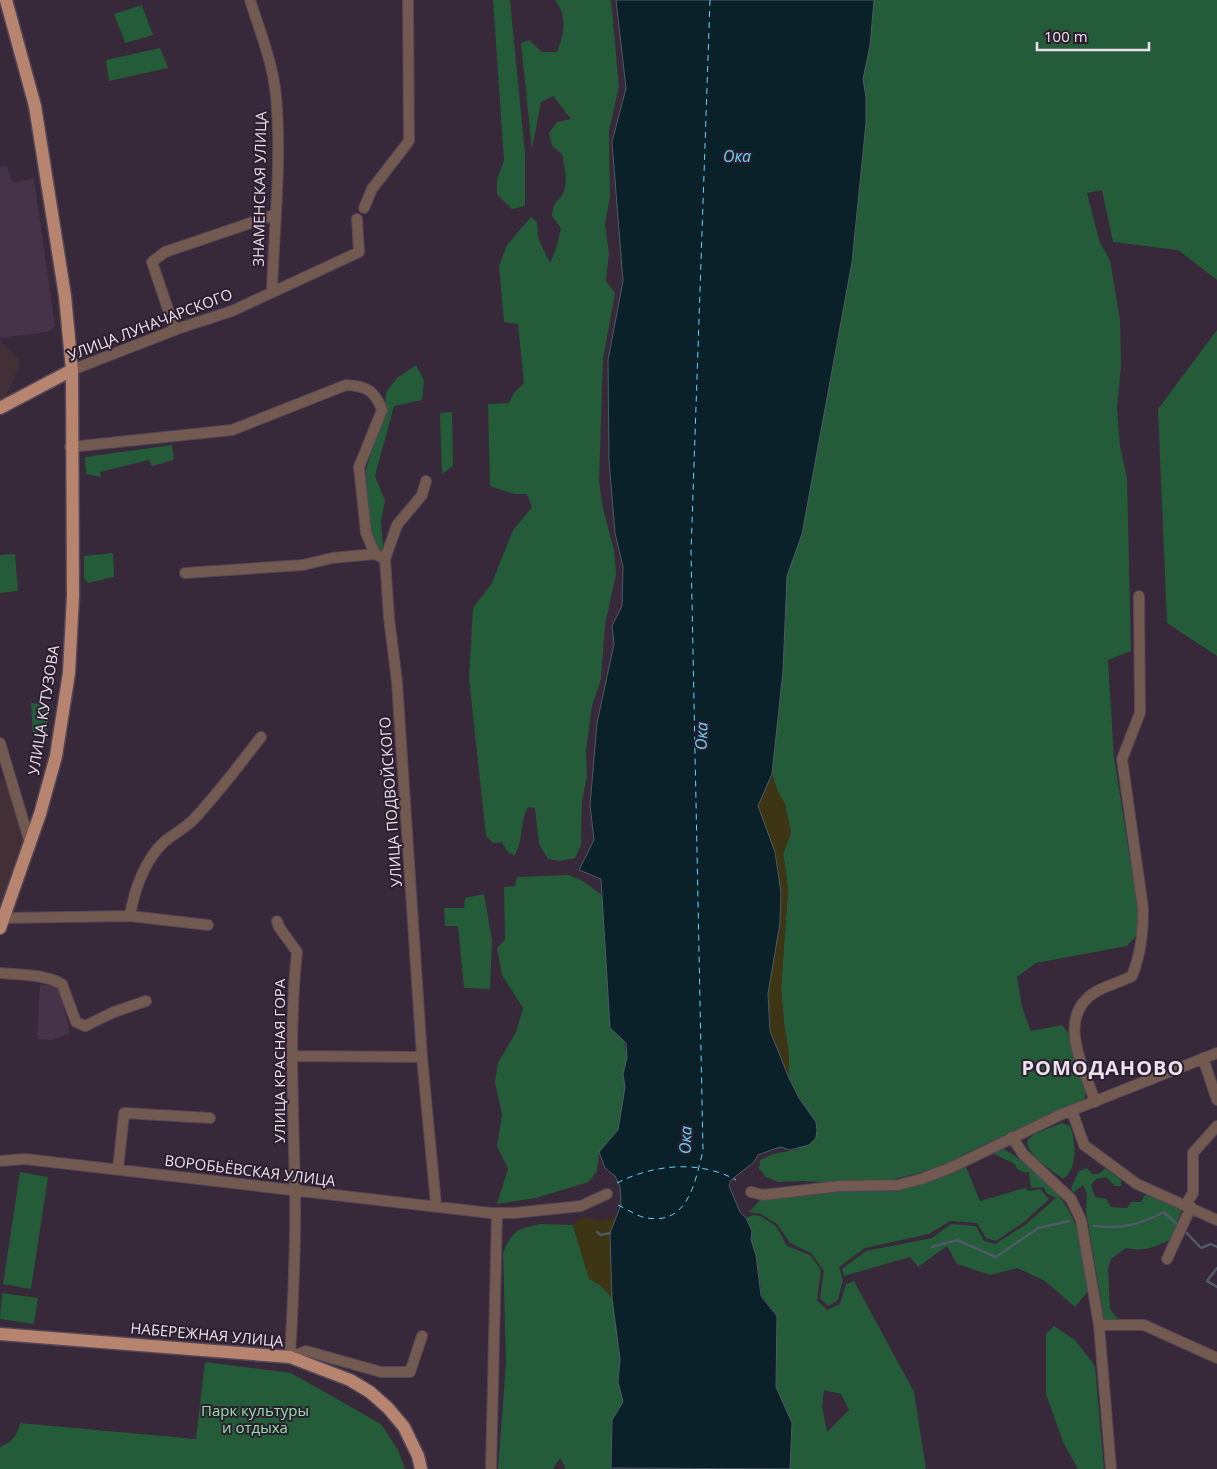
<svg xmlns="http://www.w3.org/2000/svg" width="1217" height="1469" viewBox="0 0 1217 1469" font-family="'Open Sans',sans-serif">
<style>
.commercial{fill:#432f36}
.built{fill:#46334a}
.green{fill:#245b39;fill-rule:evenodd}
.sand{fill:#3e3515}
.water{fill:#0a2129;stroke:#4e5b64}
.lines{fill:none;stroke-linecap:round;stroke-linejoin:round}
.stream{stroke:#4e5b64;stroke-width:2.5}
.ferry{stroke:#68d3f9;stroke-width:1;stroke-dasharray:6 5;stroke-linecap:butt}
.minor-casing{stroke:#544657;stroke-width:12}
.major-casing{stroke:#544657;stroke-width:15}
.minor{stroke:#735a50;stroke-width:10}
.major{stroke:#b7856f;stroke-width:12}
.labels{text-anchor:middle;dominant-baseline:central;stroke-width:4;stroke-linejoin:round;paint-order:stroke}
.street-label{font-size:15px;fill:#ebe2ed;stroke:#2c1e2f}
.park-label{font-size:15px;fill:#90e1aa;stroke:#2c1e2f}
.water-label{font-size:16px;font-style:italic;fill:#68d3f9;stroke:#2c1e2f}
.district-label{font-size:20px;font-weight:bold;letter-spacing:1px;fill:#ebe2ed;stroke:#2c1e2f}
</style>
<rect width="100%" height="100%" fill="#37283a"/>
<path class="commercial" d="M0 340 21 363 3 402 0 404Z
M9 777 23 844 0 912V779Z"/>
<path class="built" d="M7 166 13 183 34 178 55 326 47 332 0 338V167Z
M40 985 59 986 70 1034 51 1040 37 1039Z"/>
<path class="green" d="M493 0H510L525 154V206L512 209 497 194V180L504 160Z
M555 0H611L619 86 609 131 610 197 605 224 609 253 606 281 615 293 603 359 599 481 603 509 614 550 616 574 605 625 601 679 592 706 586 751 587 777 582 800 581 845 575 858 560 861 548 859 539 844 535 808 528 807C519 824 524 841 514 856L506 850 502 842 493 843 486 836 469 678 473 608 492 583 513 530 532 507 527 494H514L490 486 488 404 509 403 514 393 524 383 518 324 504 322 499 266 507 245 531 217 537 222 538 238 550 263 556 249 561 228 552 216C554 197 560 203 564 191 568 179 564 166 562 154L552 146 549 133 557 122 571 119 553 96 541 102 532 149 521 43 529 40 542 52H557C564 33 568 17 555 0Z
M874 0H1217V280L1178 250 1113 242 1102 190 1087 193 1100 243 1110 260 1120 320 1121 366 1117 409 1120 446 1127 478 1131 651 1108 660 1114 757 1138 910 1137 935 1127 946 1036 963 1017 977 1022 1007 1031 1031 1062 1025 1069 1034 1088 1088 1084 1099 964 1154 945 1166 895 1179 853 1184 804 1181 778 1182 766 1177 759 1169 760 1160 773 1154 799 1149V1098L789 1078V1054L784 1024 781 988 788 889 783 853 791 833 785 804 777 790 772 774 783 671 787 576 802 534 852 262 866 123V97L863 79 870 46Z
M142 5 153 35 125 43 114 14Z
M160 48 168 68 109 81 106 60Z
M1217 330V656L1167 623 1158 409Z
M416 365 424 380 422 400 394 406 375 476 385 500 381 522 384 555 378 551 369 533 366 469 385 411 386 392 397 378Z
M452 412 453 466 442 474 440 413Z
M172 445 174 460 152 466 149 460 100 472 101 477 86 474 85 457Z
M113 553 114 577 88 583 84 578V556Z
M15 554 18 591 0 593V555Z
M31 703 51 705 45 739 33 737Z
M569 875 583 881 603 896 606 943 627 1058 623 1074 625 1087 618 1130 599 1152 597 1171 589 1182 536 1198 497 1204 508 1169 497 1146 502 1115 495 1082 498 1063 516 1032 523 1008 502 975 497 948 505 940 504 887 515 886 517 877Z
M484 894 492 940 490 989 464 988 458 926H445L444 908H464L465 898Z
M1062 1123 1070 1126C1076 1140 1078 1170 1063 1179 1051 1169 1028 1157 1027 1141L1034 1134Z
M1004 1149C1033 1167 1064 1193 1076 1226 1084 1246 1084 1270 1088 1291L1075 1307 1045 1281 1017 1268 990 1275 957 1264 947 1246 918 1267 910 1257 844 1276 842 1269 866 1251 932 1238 951 1224 976 1226 984 1241 995 1244 1025 1225 1056 1198 1046 1193 1044 1187 1031 1188 1029 1172 1026 1173 1017 1169 1015 1164 994 1154 996 1150Z
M966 1167 980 1201 1025 1188 1029 1191 1040 1189 1049 1199 1024 1222 996 1241 986 1238 977 1223 950 1221 929 1234 865 1248 839 1267 843 1280 838 1300 828 1306 820 1298 824 1271 811 1253 790 1243 777 1224 761 1214 749 1212 760 1200 835 1191H889L945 1176Z
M1087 1168 1092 1174H1099L1105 1168 1121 1180V1186H1115L1106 1177 1096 1179 1091 1185 1095 1197 1106 1199 1111 1207 1127 1208 1131 1202H1141L1144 1196 1149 1193 1182 1209 1171 1239C1156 1247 1143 1252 1126 1248L1111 1259 1108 1268 1110 1309 1118 1319H1104L1086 1211 1087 1193 1083 1185 1073 1193 1071 1188 1079 1171Z
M20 1172 48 1177 31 1289 3 1284Z
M753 1215 760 1216 776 1226 787 1246 810 1255 821 1270 817 1300 827 1310 840 1304 846 1284 854 1281 914 1392 926 1469H790L792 1423 776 1387 777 1316 762 1296 756 1255 751 1240 752 1231 746 1218ZM824 1390 841 1394 849 1410 827 1432 822 1407Z
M540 1224 573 1225 589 1278 600 1285 612 1298 620 1359 618 1382 623 1402 612 1420 611 1469H566L560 1458 553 1469H498L506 1363 503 1253C512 1231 517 1229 540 1224Z
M2 1293 38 1298 34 1324 0 1319Z
M1054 1326 1075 1340 1095 1366 1104 1469H1078L1063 1442 1046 1394V1334Z
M205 1362 291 1373 381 1424 398 1450 405 1469H0V1447C12 1442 17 1436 20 1423L196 1439Z"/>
<path class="sand" d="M772 774 777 790 785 804 791 833 783 854 788 889 781 988 784 1024 789 1054V1078L770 1031 768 994 763 966 775 852 758 806Z
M617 1216 610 1233 612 1298 600 1285 589 1279 573 1225C587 1211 590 1222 604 1220 608 1219 613 1217 617 1216Z"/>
<path class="water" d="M616 0H874L870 46 863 79 866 97V123L852 262 802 534 787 576 783 671 772 774 758 806 775 852 781 892 780 923 768 994 770 1031 789 1078 799 1098 816 1122 817 1130 816 1138 809 1145 790 1150 781 1147 774 1149 758 1155 754 1162 731 1180 729 1186 740 1212 746 1218 752 1231 751 1240 756 1255 761 1296 777 1316 776 1387 792 1423 790 1469 611 1468 612 1420 623 1402 618 1382 620 1359 612 1298 610 1233 621 1205 620 1186 615 1176 605 1168 599 1152 618 1130 625 1087 623 1074 627 1058 626 1043 610 1028 601 879 579 870 594 840 590 805 597 723 614 644 612 626 622 606 623 567 615 533 609 460 608 360 623 281 612 142 626 88Z"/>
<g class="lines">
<path class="stream" d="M1094 1226C1122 1229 1139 1225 1164 1212L1179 1226
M1183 1229 1201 1248 1211 1244 1217 1247
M597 1232 601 1235 610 1233
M932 1247 957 1240 996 1257 1038 1228 1069 1221
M1217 1268 1207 1281 1217 1287"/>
<path class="ferry" d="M617 1183C654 1164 700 1160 736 1180
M618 1205C627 1209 638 1217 647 1218 689 1225 695 1181 703 1151L691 552 710 0"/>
<g class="minor-casing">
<path id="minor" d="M250 0C260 31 273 64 276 96 282 161 274 227 272 292
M364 208 372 189 409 141 408 0
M175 330 152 262 165 252 274 215
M72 370 180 328 232 311 359 252 357 219
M70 447 232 430 346 385C367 386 375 391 382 410L359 467 366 533 375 554 385 559 389 618 397 682 422 1057 436 1205
M385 559 397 525 422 495 426 481
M185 573 303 565 332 558 375 554
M0 743 30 843
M130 916C134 890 145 859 165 841 174 834 185 828 193 820 217 795 239 765 261 737
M5 918 130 916 208 925
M277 921 279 927 297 952C288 1033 294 1115 295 1197 296 1250 293 1304 290 1357L306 1351 381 1372H410L422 1336
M0 973C20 975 44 974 62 984L76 1022 85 1026 114 1012 146 1001
M292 1056 422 1057
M1203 1058 1217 1100
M1095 1102C1084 1066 1054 1016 1097 991 1108 985 1121 982 1132 976 1141 953 1143 933 1143 908L1122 759 1140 713 1139 596
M1072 1111 1084 1145 1137 1184 1217 1220
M1012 1137 1023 1154 1071 1199 1081 1220 1099 1325 1111 1469
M0 1161 25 1159 490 1213H514L581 1206 607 1194
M118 1169 124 1113 210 1118
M751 1192 763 1195 840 1186 898 1185 921 1179 950 1168 1060 1115 1217 1053
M1186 1204 1193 1193V1153L1217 1126
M1167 1259 1191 1207
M1099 1325H1144L1217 1358
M491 1469 497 1213"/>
</g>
<g class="major-casing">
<path id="major" d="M0 408 72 370
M0 928 40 814 56 756 69 673 73 596 72 370 65 296 35 106 6 0
M0 1334 290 1357 350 1380 370 1392 388 1408 404 1427 418 1456 421 1469"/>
</g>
<use href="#minor" class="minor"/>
<use href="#major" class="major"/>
</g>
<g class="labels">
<g class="street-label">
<text transform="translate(259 189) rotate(-89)">ЗНАМЕНСКАЯ УЛИЦА</text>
<text transform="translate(150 324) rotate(-21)">УЛИЦА ЛУНАЧАРСКОГО</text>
<text transform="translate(43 710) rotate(-81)">УЛИЦА КУТУЗОВА</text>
<text transform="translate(390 802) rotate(-94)">УЛИЦА ПОДВОЙСКОГО</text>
<text transform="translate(279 1061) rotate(-90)">УЛИЦА КРАСНАЯ ГОРА</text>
<text transform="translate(250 1170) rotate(7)">ВОРОБЬЁВСКАЯ УЛИЦА</text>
<text transform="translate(207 1334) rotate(5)">НАБЕРЕЖНАЯ УЛИЦА</text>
</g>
<g class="park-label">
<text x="255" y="1410">Парк культуры<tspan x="255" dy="17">и отдыха</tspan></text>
</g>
<g class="water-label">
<text x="737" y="156">Ока</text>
<text transform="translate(701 736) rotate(-88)">Ока</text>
<text transform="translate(685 1140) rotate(-88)">Ока</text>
</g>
<g class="district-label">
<text x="1103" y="1067">РОМОДАНОВО</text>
</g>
</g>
<path d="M1037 42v8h112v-8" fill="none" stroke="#ebe2ed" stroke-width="2.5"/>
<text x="1044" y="42" font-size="15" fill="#ebe2ed" stroke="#2c1e2f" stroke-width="4" paint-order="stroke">100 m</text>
</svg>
